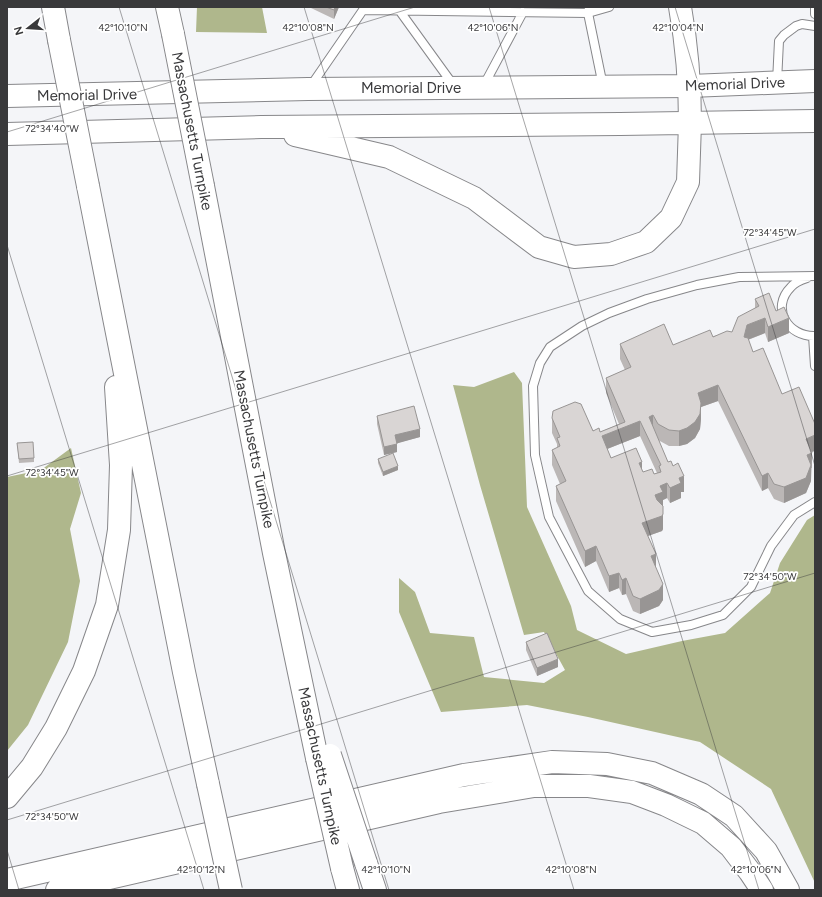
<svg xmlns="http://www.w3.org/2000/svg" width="822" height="897" viewBox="0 0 822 897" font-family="Figtree,sans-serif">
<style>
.forest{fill:#afb78c}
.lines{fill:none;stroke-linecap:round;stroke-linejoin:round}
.service-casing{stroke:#87878a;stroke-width:10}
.secondary-casing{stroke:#87878a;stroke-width:24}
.primary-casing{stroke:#87878a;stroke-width:24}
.motorway-casing{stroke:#87878a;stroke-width:24}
.service{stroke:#fff;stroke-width:8}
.secondary{stroke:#fff;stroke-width:22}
.primary{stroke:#fff;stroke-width:22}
.motorway{stroke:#fff;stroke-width:22}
.motorway-bridge-casing{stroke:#87878a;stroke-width:24;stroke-linecap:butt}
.motorway-bridge{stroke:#fff;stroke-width:22}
.wall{fill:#bbb7b6;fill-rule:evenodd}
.shaded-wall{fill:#989594}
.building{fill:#d9d5d4;stroke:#989594;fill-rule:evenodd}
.ticks{fill:none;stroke:#39393b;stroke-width:1;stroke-opacity:0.45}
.labels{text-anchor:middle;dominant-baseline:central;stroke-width:3.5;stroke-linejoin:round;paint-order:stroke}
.street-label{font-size:15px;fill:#39393b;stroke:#fff}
.ticks-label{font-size:10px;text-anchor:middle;fill:#39393b;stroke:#fff;stroke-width:3.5;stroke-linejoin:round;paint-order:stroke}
</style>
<rect width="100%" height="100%" fill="#f4f5f8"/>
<path class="forest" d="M197 7H262L267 33 196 32Z
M514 372 522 383 527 507 571 606 577 630 626 654 682 641 725 633 770 593 780 563 807 520 815 515V883L771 789 700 742 588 717 527 705 441 712 399 612V578L415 592 430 633 474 637 484 677 544 683 565 670 544 632 524 635 480 485 453 385 474 387Z
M71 448 81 493 70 529 80 581 68 642 28 725 7 751V477L41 470Z"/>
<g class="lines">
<g class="service-casing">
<path id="service" d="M815 7V14
M589 8 588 13 603 86
M399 10 454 86
M777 82 779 41 784 35 796 26 802 24 815 26
M484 85 523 12
M310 87 363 10 588 13 609 7
M815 276 739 277 697 285 647 299 609 313 582 326 550 347 540 363 533 386 535 455 549 517 588 591 620 619 652 632 691 625 723 615 751 587 771 546 794 515 815 502
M807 278C801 280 795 282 791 287 770 308 788 337 815 336
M813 336 815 366"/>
</g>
<g class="secondary-casing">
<path id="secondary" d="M680 7C687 46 690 84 690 123"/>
</g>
<g class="primary-casing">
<path id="primary" d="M7 96 308 89 690 86 815 81
M7 134 261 127 620 124 815 121
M295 135 389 157 474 198 539 247 574 257 611 254 646 242 671 218 688 182 690 123"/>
</g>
<g class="motorway-casing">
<path id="motorway" d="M53 7 59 40
M167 7 173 34
M88 186 184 672 208 784
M203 186 274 553 317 758
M7 797 32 767 56 728 84 671 107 605 119 530 121 465 116 387
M366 863 375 890
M342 868 348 890
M7 880 464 775 552 762 607 764 652 773 701 794 734 816 766 851 788 890
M57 890 439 802 534 786H589L632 792 666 805 703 823 731 847 750 872 762 890"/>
</g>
<use href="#service" class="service"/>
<use href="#secondary" class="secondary"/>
<use href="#primary" class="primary"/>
<use href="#motorway" class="motorway"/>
<g class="motorway-bridge-casing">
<path id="motorway-bridge" d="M173 34 203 186
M59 40 88 186
M330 755 366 863
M317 758 342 868
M208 784 231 890"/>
</g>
<use href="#motorway-bridge" class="motorway-bridge"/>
</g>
<path class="wall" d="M311 7H339L334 19 311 8Z
M755 299 776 311 789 333 768 342 765 333 748 340 753 352 782 394 812 452V468H811V481L806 493 784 503 774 499 768 488 762 491 718 401 701 407V419L700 429 695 438 687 444 679 446H669L658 440 668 462 684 492H681V498L670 503 667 498 663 500V529L662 531 648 536 663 600 659 606 640 614 633 611 626 594 622 595 619 588 609 592 596 561 585 567 556 501V486L560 484 552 465V450L557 448V444L552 433V418L600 432 619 424 606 393V378L625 370 620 359V344L673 345 732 332 755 308ZM640 436 657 473 654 474 643 472 642 470 611 458 607 449Z
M377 416 420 437 397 443V452L384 455 377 424Z
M17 443 34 458V462L19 463Z
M378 459 398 470 383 476 378 463Z
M526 642 558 667 537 676 526 650Z"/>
<path class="shaded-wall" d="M335 7H339L334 19V10Z
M765 318V333L747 340 744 337 747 325Z
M789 318V333L768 342V327Z
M718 385V401L701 407V419L700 429 695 438 687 444 679 446V431L698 393Z
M653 415V431L649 417Z
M640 421V436L602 451V436Z
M420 429V437L395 444V435Z
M815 435V451L806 454V439Z
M397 444V452L384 455V447Z
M812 453 811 481 806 493 784 503V487L807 455Z
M642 462V477L639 463Z
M398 466V470L383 476V472Z
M768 473V488L762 491V476Z
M684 476V492H681V498L670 503V488L679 478Z
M667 483V498L663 500V508L655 511V495L660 486Z
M663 514V529L662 531 642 538V523Z
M596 546V561L585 567V551Z
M656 554V570L651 556Z
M619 573V588L609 592V576Z
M626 578V594L622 595V580Z
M663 584V600L659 606 640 614V599Z
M558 659V667L537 676V668Z"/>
<path class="building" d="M326 7H335L334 10Z
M769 293 776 311 784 307 789 318 768 327 765 318 747 325 744 337 748 338 753 352 763 348 782 394 799 387 815 424V435L806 439 812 453 807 455 811 465 806 478 784 487 774 484 768 473 762 476 718 385 698 393 701 403 700 414 695 422 687 428 679 431 669 430 658 424 653 415 649 417 668 462 671 461 673 466 678 463 684 476 679 478 681 483 670 488 667 483 660 486 663 492 655 495 657 500 663 506V514L662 516 642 523 656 554 651 556 663 584 659 590 640 599 633 596 626 578 622 580 619 573 609 576 596 546 585 551 556 486 566 481 552 450 560 446 557 438 560 437 552 418 553 411 575 402 581 404 593 431 599 428 600 432 625 422 606 378 631 367 620 344 664 324 673 345 710 330 713 337 727 331 732 332 738 317 759 306 755 299ZM640 421 661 465 659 466 661 472 654 474 652 469 643 472 639 463 642 462 636 448 611 458 602 436Z
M414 406 420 429 395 435 397 444 384 447 377 416Z
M33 442 34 458 19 459 17 443Z
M393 453 398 466 383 472 378 459Z
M547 633 558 659 537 668 526 642Z"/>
<path class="ticks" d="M119 7 389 890M304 7 574 890M489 7 759 890M675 7 815 466M7 132 415 7M7 245 204 890M7 476 815 229M7 820 815 573M7 850 19 890"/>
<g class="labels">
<g class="street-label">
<text transform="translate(735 84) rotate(-2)">Memorial Drive</text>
<text x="411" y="88">Memorial Drive</text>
<text transform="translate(87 95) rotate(-1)">Memorial Drive</text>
<text transform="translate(192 131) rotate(79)">Massachusetts Turnpike</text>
<text transform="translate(254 449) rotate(79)">Massachusetts Turnpike</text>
<text transform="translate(320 766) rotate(78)">Massachusetts Turnpike</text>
</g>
</g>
<g class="ticks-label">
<text x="123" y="31">42°10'10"N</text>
<text x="308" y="31">42°10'08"N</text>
<text x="493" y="31">42°10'06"N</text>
<text x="678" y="31">42°10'04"N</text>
<text x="52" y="132">72°34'40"W</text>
<text x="770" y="236">72°34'45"W</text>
<text x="52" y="476">72°34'45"W</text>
<text x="770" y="580">72°34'50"W</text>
<text x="52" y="820">72°34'50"W</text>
<text x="201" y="873">42°10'12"N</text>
<text x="386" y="873">42°10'10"N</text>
<text x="571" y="873">42°10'08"N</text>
<text x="756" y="873">42°10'06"N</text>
</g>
<rect width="822" height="897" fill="none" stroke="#39393b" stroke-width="16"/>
<g transform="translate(28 28) rotate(253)" stroke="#ffffff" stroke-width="3" paint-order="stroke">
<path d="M0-3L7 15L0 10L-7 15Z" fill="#39393b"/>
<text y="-6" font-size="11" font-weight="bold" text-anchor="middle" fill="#39393b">N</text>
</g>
</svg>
